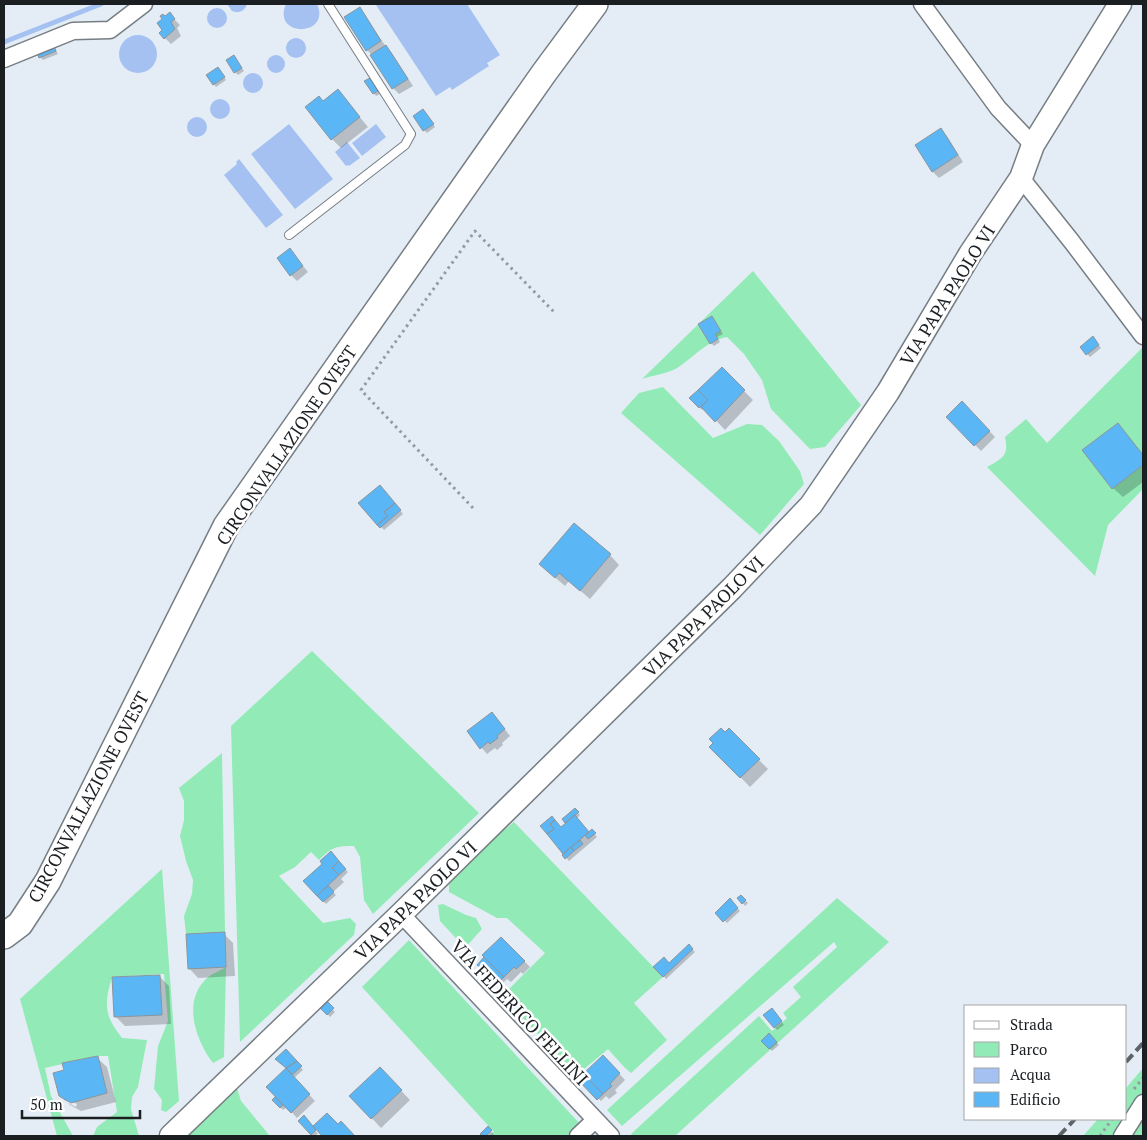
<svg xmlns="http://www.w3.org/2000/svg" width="1147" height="1140" viewBox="0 0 1147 1140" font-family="'PT Serif',serif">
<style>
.green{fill:#92ebb7}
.water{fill:#a4c1f2}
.shadow{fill:#0003;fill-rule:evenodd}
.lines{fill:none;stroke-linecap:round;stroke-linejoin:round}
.stream{stroke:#a4c1f2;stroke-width:5}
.building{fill:#5bb6f6;stroke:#8c959b}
.lane-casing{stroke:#767e84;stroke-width:10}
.street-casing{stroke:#767e84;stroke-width:19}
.secondary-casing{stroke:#767e84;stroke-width:25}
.primary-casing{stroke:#767e84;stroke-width:28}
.path{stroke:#939aa0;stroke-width:3;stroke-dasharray:2.5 4;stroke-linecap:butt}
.lane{stroke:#fff;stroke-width:8}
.street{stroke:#fff;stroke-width:16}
.secondary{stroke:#fff;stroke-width:22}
.primary{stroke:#fff;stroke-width:25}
.rail{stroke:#5e6368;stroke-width:4;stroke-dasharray:10 5;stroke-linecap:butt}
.labels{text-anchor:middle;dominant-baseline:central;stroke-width:5;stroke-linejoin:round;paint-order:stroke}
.street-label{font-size:18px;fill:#1c1f22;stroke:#fff}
</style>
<rect width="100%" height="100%" fill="#e4edf5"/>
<path class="green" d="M753 271 861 405 825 447 810 449 771 409 762 380 744 354 727 337C707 341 696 355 680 366 671 373 654 375 642 379Z
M1143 347V489L1108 525 1095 576 987 467C1003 458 1009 456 1005 437L1026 419 1047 443Z
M663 387 713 438 747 424 762 425 779 441 800 471 804 484 760 535 621 413 639 393Z
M312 651 479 813 373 914 364 900 360 857 354 846C336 846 332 847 319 860L311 852 295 867 279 876 323 923 350 918 356 924 354 935 240 1042 231 726Z
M222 753 225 932 186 934 184 916 192 894 193 880 186 861 180 836 184 820V801L179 788Z
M514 822 663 977 634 1003 667 1040 631 1073 625 1068 608 1049 577 1075 502 996 545 953 507 918H497L449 892V884L486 845Z
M162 869 179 1101 166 1112 161 1110 162 1100 154 1089 158 1046 168 1021 164 974 112 977C104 1005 104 1015 122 1038L147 1040 138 1087 132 1097 131 1109 139 1136H93L97 1127 117 1112 108 1056H98L45 1068 51 1096 73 1136H57L20 999Z
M837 898 889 942 675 1136H633L631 1134 759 1016 772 1031 787 1018 783 1013 801 997 793 987 837 947 834 942 622 1126 607 1110Z
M443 904 466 915 476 918 482 929 465 948 440 921 438 905Z
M409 940 582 1126 570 1136H489L494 1132 362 987Z
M226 967 224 1057 213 1063C196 1041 182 1002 206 979 211 974 220 971 226 967Z
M1143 1068V1136H1083L1098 1119H1126V1088Z
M237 1088 241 1101 270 1136H182L230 1090Z"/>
<path class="water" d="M227 4H247C245 11 239 14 232 11Z
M286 4H317C332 37 271 38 286 4Z
M377 4H467L500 55 487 63 489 66 452 90 450 87 436 96 376 5Z
M207 18a10 10 0 1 1 20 0a10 10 0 1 1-20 0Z
M119 54a19 19 0 1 1 38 0a19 19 0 1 1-38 0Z
M286 48a10 10 0 1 1 20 0a10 10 0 1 1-20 0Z
M267 64a9 9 0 1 1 18 0a9 9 0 1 1-18 0Z
M243 83a10 10 0 1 1 20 0a10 10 0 1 1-20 0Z
M210 109a10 10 0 1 1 20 0a10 10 0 1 1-20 0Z
M187 127a10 10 0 1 1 20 0a10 10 0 1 1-20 0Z
M289 124 333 179 295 209 251 154Z
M376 124 386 137 362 156 352 143Z
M347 142 360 158 349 166 348 165 346 166 335 152Z
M239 159 283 215 266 228 224 175 237 164 236 162Z"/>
<path class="shadow" d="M359 9 365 15 386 47 392 53 413 86 399 94 393 88 372 55 367 50Z
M169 14 180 25 177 28 181 36 171 44 165 38 164 30V19Z
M54 47 58 54 43 60 40 57 39 53Z
M236 59 244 71 238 75 235 72Z
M220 71 226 80 216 87 214 84Z
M366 82H372L380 94 376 96Z
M338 91 368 127 341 148 332 139 323 102Z
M423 110 435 127 427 133 424 130Z
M941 130 947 136 963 162 939 178 933 172 916 146Z
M290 250 308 272 297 281 291 275Z
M712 318 723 334 717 337 720 342 714 346 711 343Z
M1095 341 1101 348 1090 357 1081 347Z
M722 369 753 400 725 430 704 408 702 410 691 398Z
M962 403 995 437 981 451 948 417Z
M1118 425 1143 454V482L1123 497 1113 488 1084 451Z
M360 503 400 510 403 514 384 530Z
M610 555 619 565 590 599 569 581 565 586 550 573Z
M497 719 510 736 502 743 503 745 497 750 495 748 487 754 468 732Z
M729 730 768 769 750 787 711 747Z
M575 810 580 815 577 818 590 833 592 831 597 837 569 861 542 827 562 828 567 823 564 819Z
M344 868 348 872 341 879 344 882 333 892 336 895 326 904 305 881Z
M741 896 748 903 745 906 739 898Z
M730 900 740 911 727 923 717 913Z
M224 934 233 943 235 976 198 978 189 968Z
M501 938 530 967 523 974 521 972 511 982 507 979 500 986 479 965Z
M689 946 695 952 666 979 655 967 669 964Z
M160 977 169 986 171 1024 125 1026 115 1016Z
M327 1003 335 1012 330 1017 322 1008Z
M775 1012 784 1025 777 1030 765 1016Z
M769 1035 779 1045 772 1051 763 1041Z
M286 1050 303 1070 294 1078 315 1101 297 1118 287 1107 283 1110 274 1100 282 1106 284 1104 287 1069Z
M603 1056 625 1080 615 1090 617 1093 609 1099 606 1096 601 1101 579 1079Z
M97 1058 107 1067 116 1102 81 1111 70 1105 60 1096 65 1071ZM66 1099 77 1104 76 1107 66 1102Z
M380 1069 410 1100 381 1128 351 1096Z
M327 1114 338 1125 341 1123 354 1136H324L316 1128 315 1130 318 1134 313 1136 300 1121 313 1128Z
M488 1128 494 1134 491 1136H484L482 1134Z"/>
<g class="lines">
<path class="stream" d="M4 42 101 4"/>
</g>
<path class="building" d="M360 7 381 41 366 51 344 17Z
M170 12 175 19 171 22 175 29 164 39 159 33 162 30 157 23 162 19 160 16 163 14 165 16Z
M386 45 408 79 392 89 370 55Z
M54 46 56 51 39 58 37 52Z
M234 55 242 68 234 73 226 60Z
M218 67 225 77 213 85 206 75Z
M370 78 378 91 373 94 364 81Z
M338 89 360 117 331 140 305 107 319 96 323 101Z
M423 109 434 124 423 131 413 116Z
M941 128 958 155 932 172 915 145Z
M290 248 303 266 290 276 277 258Z
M712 316 721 331 715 334 718 339 710 344 698 324Z
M1093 336 1099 345 1086 355 1080 347Z
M722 367 745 390 715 422 701 407 708 400 698 390Z
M698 390 708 400 699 408 689 398Z
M962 401 990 431 974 446 946 417Z
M1118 423 1143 455V465L1112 489 1082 450Z
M380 485 395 503 384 512 388 516 377 525 358 503Z
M395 503 401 510 380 528 377 525 388 516 384 512Z
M574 523 611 554 580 591 559 573 555 578 539 564Z
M492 712 505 729 497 736 498 738 490 744 488 742 480 749 467 731Z
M721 728 725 732 729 728 760 759 740 778 709 747 713 743 709 739Z
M575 808 579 812 565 823 562 819Z
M575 815 589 832 563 854 547 834 554 829 550 824 555 820 561 827Z
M552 816 555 820 550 824 554 829 547 834 540 826Z
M592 829 596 833 588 839 585 835Z
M580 840 583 844 574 851 571 847Z
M571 847 574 851 565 859 562 855Z
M331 851 339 861 332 868 339 875 317 896 303 881 322 864 320 861Z
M339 861 346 869 339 875 332 868Z
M328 885 334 892 323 902 317 896Z
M741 895 746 900 742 904 737 898Z
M730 898 738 908 723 922 715 913Z
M225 932 226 967 188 969 186 934Z
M501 937 525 961 516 969 514 967 504 977 482 955Z
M689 944 693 949 663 977 653 967 664 957 669 963Z
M484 957 504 977 497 984 477 965Z
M160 975 162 1015 114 1017 112 977Z
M327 1001 334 1008 327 1015 320 1008Z
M772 1008 782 1021 774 1028 763 1015Z
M769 1033 777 1042 769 1049 761 1041Z
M286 1049 297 1061 286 1068 275 1059Z
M603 1055 620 1073 610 1084 612 1086 603 1094 583 1074Z
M98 1056 107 1093 71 1103 59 1096 53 1073 64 1070 62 1063Z
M297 1061 302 1066 292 1075 286 1068Z
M380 1067 402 1090 371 1119 349 1096Z
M286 1068 310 1094 291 1113 266 1087Z
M583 1074 603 1094 597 1100 577 1079Z
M275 1097 283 1105 280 1108 272 1100Z
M327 1113 338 1124 341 1121 355 1136H322L313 1126Z
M304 1115 316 1130 311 1135 298 1121Z
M488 1126 492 1130 486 1136H482L480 1134Z"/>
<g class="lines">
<g class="lane-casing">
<path id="lane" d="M289 235 405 145 411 134 328 4"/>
</g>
<g class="street-casing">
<path id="street" d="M922 4 998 108 1033 145
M4 59 73 31 110 30 144 4
M1021 178 1072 242 1143 336
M401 914 611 1136
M578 1136 595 1120
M1122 1136 1143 1103"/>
</g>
<g class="secondary-casing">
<path id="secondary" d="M171 1136 401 914 732 588 811 505 888 392 970 254 1021 178 1033 145 1120 4"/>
</g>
<g class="primary-casing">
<path id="primary" d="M4 936 20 924 48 881 226 526 544 73 595 4"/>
</g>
<path class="path" d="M473 508 361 390 475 231 555 313
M1134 1089 1143 1078
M1100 1136 1112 1119"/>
<use href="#lane" class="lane"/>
<use href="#street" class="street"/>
<use href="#secondary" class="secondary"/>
<use href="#primary" class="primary"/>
<path class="rail" d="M1126 1062 1143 1043
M1059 1136 1075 1119"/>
</g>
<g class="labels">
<g class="street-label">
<text transform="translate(947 295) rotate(-58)">VIA PAPA PAOLO VI</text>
<text transform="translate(286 445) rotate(-56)">CIRCONVALLAZIONE OVEST</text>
<text transform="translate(703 616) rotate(-45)">VIA PAPA PAOLO VI</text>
<text transform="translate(88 797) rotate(-62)">CIRCONVALLAZIONE OVEST</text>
<text transform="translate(415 900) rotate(-44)">VIA PAPA PAOLO VI</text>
<text transform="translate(520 1012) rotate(47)">VIA FEDERICO FELLINI</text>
</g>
</g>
<rect width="1147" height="1140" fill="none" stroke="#1c1f22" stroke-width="10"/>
<rect x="964" y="1005" width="162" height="115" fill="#ffffff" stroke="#a4a5a7"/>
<rect x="974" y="1021" width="25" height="8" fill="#ffffff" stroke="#a4a5a7"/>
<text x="1010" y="1030" font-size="15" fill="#1c1f22">Strada</text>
<rect x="974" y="1042" width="25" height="15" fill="#92ebb7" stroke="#a4a5a7"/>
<text x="1010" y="1055" font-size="15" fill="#1c1f22">Parco</text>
<rect x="974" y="1068" width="25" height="15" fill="#a4c1f2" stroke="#a4a5a7"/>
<text x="1010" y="1080" font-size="15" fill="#1c1f22">Acqua</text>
<rect x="974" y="1092" width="25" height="15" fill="#5bb6f6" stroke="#a4a5a7"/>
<text x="1010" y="1105" font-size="15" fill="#1c1f22">Edificio</text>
<path d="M22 1110v8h118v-8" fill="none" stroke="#1c1f22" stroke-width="2.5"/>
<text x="30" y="1110" font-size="15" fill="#1c1f22" stroke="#ffffff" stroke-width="4" paint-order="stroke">50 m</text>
</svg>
